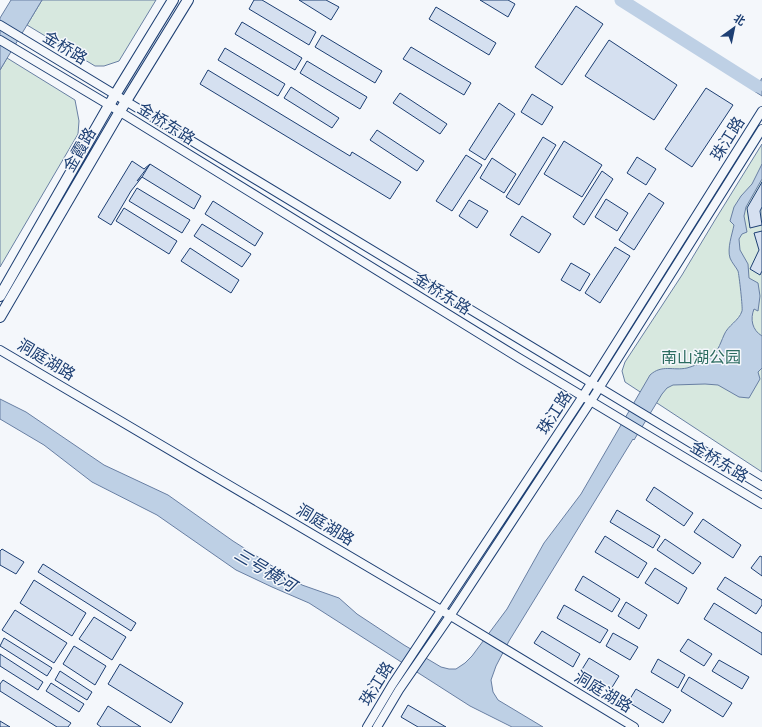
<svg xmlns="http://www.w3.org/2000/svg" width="762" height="727" viewBox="0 0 762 727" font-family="'Alegreya Sans','Noto Sans SC',sans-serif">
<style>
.green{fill:#d7e8df;stroke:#687fa3}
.water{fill:#bed0e5;stroke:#687fa3}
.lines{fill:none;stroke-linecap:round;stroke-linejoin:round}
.river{stroke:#bed0e5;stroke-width:13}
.building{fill:#d5e0f0;stroke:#1d3f73}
.tertiary-casing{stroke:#1d3f73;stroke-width:10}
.secondary-casing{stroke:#1d3f73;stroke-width:12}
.tertiary{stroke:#f4f7fb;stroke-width:8}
.secondary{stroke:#f4f7fb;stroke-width:10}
.labels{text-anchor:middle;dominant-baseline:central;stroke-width:3;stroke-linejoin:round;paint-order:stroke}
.street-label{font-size:16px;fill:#1d3f73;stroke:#f4f7fb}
.park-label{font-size:16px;fill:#2c6c60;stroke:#f4f7fb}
.water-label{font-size:17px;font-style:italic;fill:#1d3f73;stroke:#f4f7fb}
</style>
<rect width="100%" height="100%" fill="#f4f7fb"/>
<path class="green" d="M42 0H156L119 61 104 66H95L27 25Z
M7 58 75 100 79 121 78 134 0 267V70Z
M762 144V472L625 382 622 371 625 362 682 275 715 220Z"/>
<path class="water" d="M11 0H42L0 70V18Z
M762 78V96L754 91Z
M762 164V179L746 207 744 216 747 232 742 234 739 239 740 250 748 264 749 278 758 283 760 296 758 311 754 309C750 319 752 330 762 336V368L758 372 760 379 749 398 739 397 718 385 705 384 673 385 667 388 662 394 634 440 633 439 509 641 496 666 491 680 493 692 498 700 543 727H512L470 706 309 603 272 587 236 570 157 515 92 482 44 445 0 419V399L26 412 104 465 168 495 233 541 302 585 339 598 357 614 404 645 441 667 449 669H456L465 663 472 656 507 609 544 543 581 494 650 375C662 364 673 371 687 368 694 366 701 363 707 360 717 355 720 344 724 335 728 325 739 321 742 311 743 309 739 274 738 271 736 267 732 263 730 258 727 248 732 235 734 225L730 221 734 207 741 196 752 184Z"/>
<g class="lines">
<path class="river" d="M621 0 757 86"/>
</g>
<path class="building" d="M254 0H262L316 32 309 45 249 9Z
M299 0H326L339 7 331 20Z
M480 0H508L515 4 508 17Z
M576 6 603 24 562 85 535 67Z
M436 7 496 43 489 55 429 19Z
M242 22 302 58 295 70 235 34Z
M322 35 382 71 375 83 315 47Z
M609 40 677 85 654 120 585 76Z
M411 47 471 83 464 95 403 59Z
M225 48 285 84 278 96 218 60Z
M307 61 367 97 360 109 300 73Z
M208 70 350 156 352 152 401 182 390 199 200 84Z
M291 87 339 118 332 128 284 98Z
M706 88 733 105 692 167 665 149Z
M400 93 447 124 440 134 393 103Z
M532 94 553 107 542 125 521 112Z
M499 103 515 114 485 160 469 150Z
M377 130 424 161 417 171 370 140Z
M543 137 556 145 519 205 506 197Z
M564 141 602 165 582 197 544 174Z
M466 155 482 165 452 211 436 201Z
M637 157 656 169 646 185 627 173Z
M492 158 516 174 504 193 480 178Z
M132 161 144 169 150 164 137 181 142 177 131 191 111 225 98 217Z
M150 164 201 196 194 209 142 177Z
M602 171 613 179 584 225 573 217Z
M762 182V207L760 211 762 225 750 228 747 208Z
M137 188 190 220 182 233 129 201Z
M649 193 664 203 634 250 619 240Z
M606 199 628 213 617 231 595 217Z
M469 200 488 211 477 228 459 216Z
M213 201 263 233 255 246 205 214Z
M124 208 177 241 169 254 116 221Z
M522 216 551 234 539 253 510 235Z
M202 224 251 254 242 267 194 236Z
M762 231V271L760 275 750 269 759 250 754 233Z
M615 247 630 256 600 303 585 293Z
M190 248 239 280 231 293 181 261Z
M571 263 590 274 580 291 561 280Z
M654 487 693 513 684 526 646 500Z
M617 510 660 536 653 548 610 522Z
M703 519 741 545 733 558 694 532Z
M605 536 647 563 638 578 595 552Z
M665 539 701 563 693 574 657 550Z
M2 549 24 562 16 574 0 565V551Z
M760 556 762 557V576L751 568Z
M43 564 136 623 131 631 38 572Z
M655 568 687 588 678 604 645 583Z
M583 576 620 599 612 612 575 590Z
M725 577 762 600V605L756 614 717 589Z
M34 580 86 613 72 636 20 603Z
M626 602 647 615 639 629 618 616Z
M714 603 762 633V655L704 619Z
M564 605 608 630 600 643 557 618Z
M15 610 67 643 54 663 2 630Z
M94 617 126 637 112 660 79 639Z
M542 631 580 654 573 667 534 643Z
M613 633 638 647 630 660 606 646Z
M4 638 52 668 47 676 0 646Z
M688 639 712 654 704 666 680 651Z
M74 646 106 666 95 685 63 664Z
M0 654 43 682 38 690 0 666Z
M589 658 619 676 611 689 581 671Z
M658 659 685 675 678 688 651 672Z
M719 660 749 677 742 689 712 671Z
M120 664 183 703 171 723 108 684Z
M60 671 92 692 87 700 55 680Z
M689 677 732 703 723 717 681 691Z
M3 680 71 723 68 727H57L0 691V684Z
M51 683 84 704 79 712 46 691Z
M636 689 671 710 663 723 628 702Z
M408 705 446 727H418L401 717Z
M108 706 141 727H101L97 724Z
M0 721 10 727H0Z"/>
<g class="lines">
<g class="tertiary-casing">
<path id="tertiary" d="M0 25 762 486
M0 40 109 105 519 358 762 504
M0 350 441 610 634 727
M367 727 392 685 583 396 762 111
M377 727 399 690 450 616 591 401 762 129"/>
</g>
<g class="secondary-casing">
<path id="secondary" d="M0 296 115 95 173 0
M0 317 126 101 188 0"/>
</g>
<use href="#tertiary" class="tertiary"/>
<use href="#secondary" class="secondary"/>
</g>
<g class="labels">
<g class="street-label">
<text transform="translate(65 48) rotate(31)">金桥路</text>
<text transform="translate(166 124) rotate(32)">金桥东路</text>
<text transform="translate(728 139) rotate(-58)">珠江路</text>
<text transform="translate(80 150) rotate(-60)">金霞路</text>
<text transform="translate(442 294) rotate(32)">金桥东路</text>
<text transform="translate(46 360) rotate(31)">洞庭湖路</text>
<text transform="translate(555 413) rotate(-57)">珠江路</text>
<text transform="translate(719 462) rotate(31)">金桥东路</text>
<text transform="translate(325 525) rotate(31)">洞庭湖路</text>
<text transform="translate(377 684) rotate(-58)">珠江路</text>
<text transform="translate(603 692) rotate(31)">洞庭湖路</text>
</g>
<g class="park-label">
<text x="701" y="358">南山湖公园</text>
</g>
<g class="water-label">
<text transform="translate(265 570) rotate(31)">三号横河</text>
</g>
</g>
<g transform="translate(734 28) rotate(33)" stroke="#f4f7fb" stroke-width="3" paint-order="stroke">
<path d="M0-3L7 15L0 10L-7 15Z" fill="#1d3f73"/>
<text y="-6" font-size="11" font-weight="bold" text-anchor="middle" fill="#1d3f73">北</text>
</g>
</svg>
